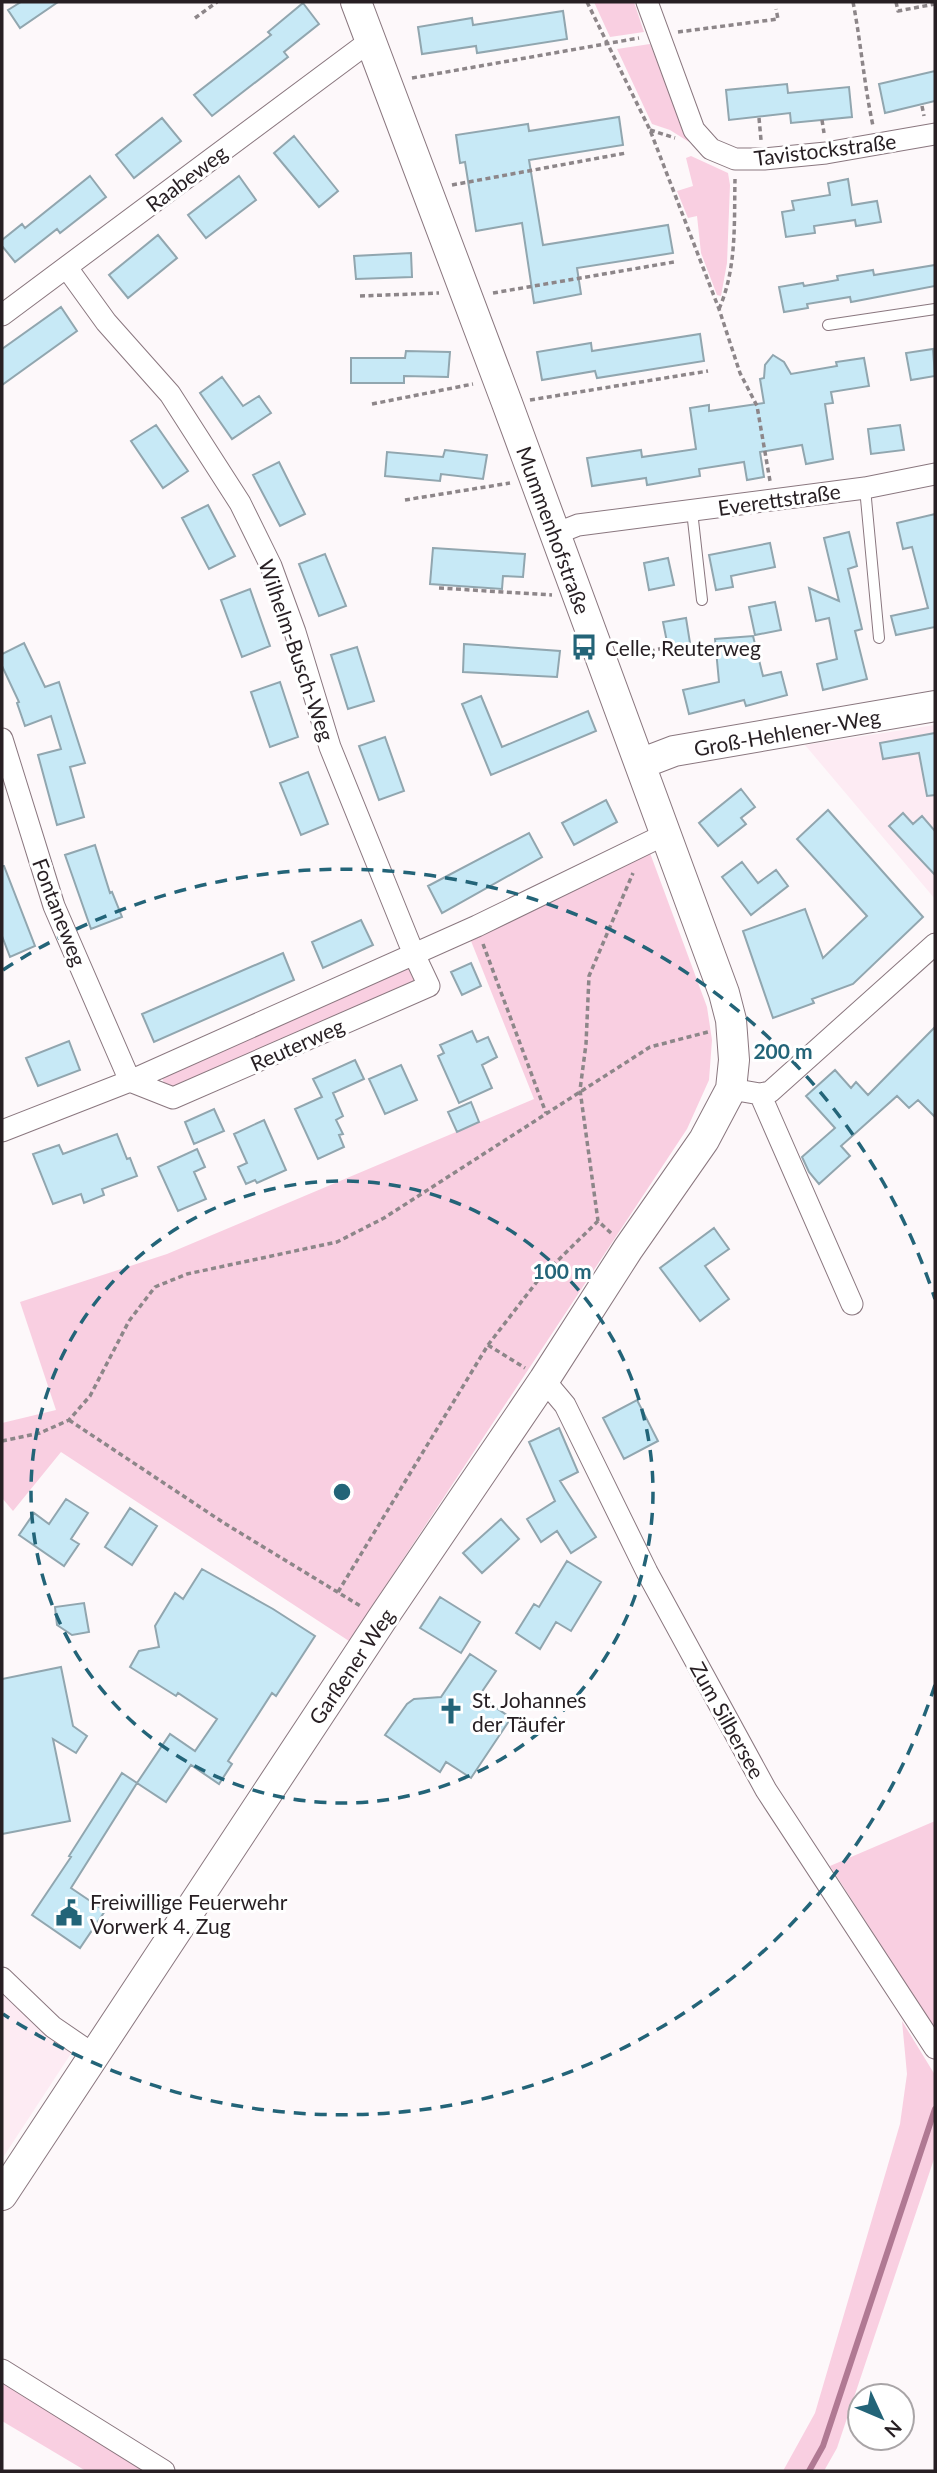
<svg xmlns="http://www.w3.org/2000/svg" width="937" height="2473" viewBox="0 0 937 2473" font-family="Lato,sans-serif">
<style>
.built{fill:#fdebf3}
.green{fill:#f9cfe1}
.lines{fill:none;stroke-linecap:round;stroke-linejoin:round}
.stream{stroke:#b07993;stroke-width:6}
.building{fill:#c7e9f6;stroke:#91a6af;stroke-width:2}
.lane-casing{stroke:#8a777f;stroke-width:12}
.street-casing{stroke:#8a777f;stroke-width:23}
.secondary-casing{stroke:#8a777f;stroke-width:32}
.path{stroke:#8d8689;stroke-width:3.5;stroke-dasharray:5 3.5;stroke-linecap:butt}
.lane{stroke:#fff;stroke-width:10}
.street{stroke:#fff;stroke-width:21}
.secondary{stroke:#fff;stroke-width:30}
.ring{fill:none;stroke:#236478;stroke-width:3.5;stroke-dasharray:12 9}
.labels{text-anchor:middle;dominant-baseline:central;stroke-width:6;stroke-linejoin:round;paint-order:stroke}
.street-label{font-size:21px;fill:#271f23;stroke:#fff}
.poi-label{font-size:21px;fill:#271f23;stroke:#fff;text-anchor:start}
.centre{fill:#236478;stroke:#fff;stroke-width:3.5}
.ring-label{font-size:21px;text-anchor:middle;font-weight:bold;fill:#236478;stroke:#fff;stroke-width:6;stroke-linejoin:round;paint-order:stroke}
</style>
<rect width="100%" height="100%" fill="#fdf8fa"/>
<path class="built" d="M935 725V899L805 745Z
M2 1978 72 2052 2 2159Z"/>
<path class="green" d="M594 2H634L644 32 610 37Z
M650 44 689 142 670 130 652 124 617 49Z
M691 156 728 173 730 185 727 263 721 296 717 295 701 253 697 216 688 218 677 191 693 186 686 158Z
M650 853 707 1007 712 1040 709 1080 687 1129 349 1641 61 1452 13 1511 2 1498V1423L56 1410 20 1302 167 1254 534 1099 471 941Z
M408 967 415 983 168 1092 161 1076Z
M935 1821V2029L830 1866Z
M902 2021 935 2075V2156L837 2448 824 2471H783L815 2413 900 2124 907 2074Z
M2 2379 150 2471H86L2 2421Z"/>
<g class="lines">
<path class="stream" d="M809 2471 823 2446 935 2109"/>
</g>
<path class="building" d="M21 2H58L20 28 8 10Z
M303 3 319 24 284 52 288 57 212 116 194 95 271 35 268 32Z
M563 11 567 39 477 53 476 46 422 54 418 27 472 18 473 25Z
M935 71V101L885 113 879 84Z
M787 84 788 93 849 87 852 117 791 123 790 113 729 120 726 90Z
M619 117 623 145 529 160 543 245 668 225 673 253 577 268 581 294 534 303 522 223 476 231 465 162 460 163 456 135 528 124 529 131Z
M162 118 181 141 134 178 116 155Z
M294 136 338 191 319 207 274 153Z
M90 176 106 197 60 233 57 229 15 262 2 246V240L22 224 25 228Z
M239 176 256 200 206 238 188 215Z
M848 179 852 205 877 201 881 222 856 226 855 220 814 226 815 233 786 237 782 212 794 210 792 201 830 195 828 183Z
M158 235 177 258 128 298 109 275Z
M411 253 412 277 356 279 354 256Z
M935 265V286L851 302 850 297 807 304 808 308 784 312 779 287 803 283 804 286 838 280 837 276 873 270 874 275Z
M61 307 77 331 2 385V349Z
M700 334 704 361 597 378 595 371 542 380 537 352 591 343 592 351Z
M933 349 935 376 911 380 906 353Z
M406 351 450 352 448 377 404 376V383H351V358H405Z
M773 355 784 362 791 374 837 366 836 362 864 358 869 386 831 392 833 403 825 404 833 459 806 464 802 445 760 452 764 477 747 480 744 462 699 469 700 476 647 485 646 478 592 486 587 458 641 450 642 457 696 449 690 408 709 405V411L764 403 760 379 764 378 765 365Z
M222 377 243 406 259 396 271 413 232 439 200 393Z
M156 425 188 471 163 488 131 441Z
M900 425 904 450 871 454 868 429Z
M445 450 487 455 483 479 441 474 440 481 385 476 387 452 443 457Z
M279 462 305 514 280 526 253 475Z
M208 505 235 556 209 569 182 518Z
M935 514V627L896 635 891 616 928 608 912 547 903 549 897 523Z
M849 532 857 566 848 569 862 629 855 631 867 679 823 690 817 664 837 659 829 618 816 621 809 588 839 601 824 538Z
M770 543 775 567 731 576 733 587 716 590 709 555Z
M433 548 525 554 523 577 503 576 502 589 430 584Z
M325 554 346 606 319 616 299 564Z
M668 558 674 585 649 590 644 563Z
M250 589 270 646 242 657 221 600Z
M775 602 781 630 755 635 749 607Z
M686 618 690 643 668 647 663 622Z
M753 636 763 676 781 672 787 695 746 706 744 700 689 714 683 690 719 682 715 639Z
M24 643 45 687 59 682 85 763 70 767 84 817 57 825 38 755 61 749 51 716 25 726 17 703 19 702 2 666V654Z
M464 644 560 651 557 677 463 672Z
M357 647 374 701 348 709 331 655Z
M280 682 298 737 270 747 251 692Z
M481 696 502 747 588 711 596 731 491 775 462 704Z
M935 733V795L927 796 919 753 883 759 880 743Z
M385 737 404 791 379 800 359 746Z
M308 772 328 824 301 835 280 783Z
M741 789 755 807 741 818 746 824 718 846 699 823Z
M606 800 617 822 574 845 562 823Z
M828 810 923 917 853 984 812 999 814 1003 773 1018 743 931 805 909 823 958 867 916 797 839Z
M903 813 913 824 922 816 935 831V875L889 826Z
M529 833 542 857 442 913 428 886Z
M95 845 110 893 112 892 122 917 91 929 65 855Z
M742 862 758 883 776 870 788 886 751 915 722 877Z
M2 866H4L35 946 10 957 2 936Z
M361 920 373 945 323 968 312 942Z
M283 953 294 980 154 1042 142 1014Z
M471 963 481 986 462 995 451 972Z
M935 1027V1117L918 1100 909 1108 897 1096 841 1146 850 1156 819 1184 809 1172 802 1157 835 1128 806 1096 835 1070 851 1088 856 1082 868 1095Z
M472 1031 477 1042 488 1037 497 1057 482 1065 492 1088 459 1103 438 1056 444 1053 440 1045Z
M69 1041 80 1070 38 1086 26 1058Z
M355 1060 364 1079 333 1093 343 1116 336 1120 343 1134 339 1135 344 1147 318 1159 295 1109 322 1097 313 1079Z
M401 1065 417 1100 385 1114 369 1079Z
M471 1102 479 1122 457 1132 448 1112Z
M214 1109 224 1131 194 1144 185 1122Z
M264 1120 286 1170 257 1183 255 1180 246 1184 238 1167 247 1163 234 1134Z
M117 1134 127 1159 130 1158 137 1176 102 1189 104 1195 84 1203 81 1194 53 1204 33 1154 59 1145 63 1154Z
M197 1149 205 1167 194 1172 206 1199 178 1211 158 1167Z
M714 1228 729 1249 705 1266 729 1299 700 1321 660 1268Z
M637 1400 658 1441 624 1459 603 1418Z
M559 1428 578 1472 560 1481 596 1537 571 1553 557 1531 541 1542 527 1519 555 1501 529 1442Z
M66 1499 88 1513 71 1539 79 1544 64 1566 19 1535 34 1513 49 1524Z
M130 1508 157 1526 132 1565 105 1547Z
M501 1519 519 1539 482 1573 463 1553Z
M567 1561 601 1582 571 1631 556 1622 540 1649 516 1633 534 1604 539 1607Z
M202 1569 273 1609 315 1636 276 1696 272 1693 228 1761 232 1764 219 1784 191 1765 166 1802 137 1783 170 1734 195 1751 217 1719 178 1693 176 1696 130 1667 139 1651 159 1647 155 1626 175 1593 183 1599Z
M440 1597 480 1622 461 1653 420 1628Z
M84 1603 89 1632 72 1635 57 1625 55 1607Z
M470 1654 496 1671 479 1696 511 1718 471 1778 446 1762 440 1772 385 1735 407 1704 414 1699 441 1697Z
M61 1667 73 1726 87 1736 76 1753 53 1739 70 1821 2 1834V1679Z
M122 1773 137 1783 71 1888 105 1911 80 1948 32 1915 71 1857 69 1856Z"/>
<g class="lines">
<g class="lane-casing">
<path id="lane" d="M828 325 935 309
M865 488 879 638
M692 511 702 600"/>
</g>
<g class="street-casing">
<path id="street" d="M647 2 694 130 711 149 735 159H764L826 153 935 134
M2 315 370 41
M555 534 578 525 865 488 935 474
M2 739 54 906 130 1081 173 1098 429 986 413 952 330 747 295 632 271 566 240 503 170 394 106 322 67 268
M731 1089 760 1094 770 1092 935 944
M760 1094 852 1304
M2 1131 130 1081 477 926 666 834
M544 1380 565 1405 647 1572 766 1790 935 2048
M2 1978 53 2027 94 2055
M2 2370 164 2471"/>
</g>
<g class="secondary-casing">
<path id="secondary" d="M640 764 674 751 935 706
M2 2195 382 1619 544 1380 628 1249 704 1140 731 1089 734 1060 731 1020 724 993 507 403 356 2"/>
</g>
<path class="path" d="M587 2 650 130 719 309 740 373 757 406 770 481
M853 2C861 43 864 84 873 126
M896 2 898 11 935 4
M195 18 217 2
M678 32 778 19 776 9
M412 78 639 38
M922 106 924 116
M759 118 761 140
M822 120 824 133
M650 130 675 138
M452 185 626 153
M493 293 674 262
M360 296 439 293
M719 309C737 268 734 223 735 179
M530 400 708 371
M372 404 473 384
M405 500 510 483
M439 588 552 595
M625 657 668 647
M483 944 546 1113
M611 1233 598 1221 580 1090 586 1044 589 976 633 873
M488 1345 525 1368
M69 1420 224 1523 362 1607
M2 1441 40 1433 69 1420 90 1396 129 1321 155 1287 187 1274 337 1242 384 1218 650 1047 708 1032
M338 1592 488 1345 539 1279 598 1221"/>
<use href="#lane" class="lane"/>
<use href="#street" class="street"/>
<use href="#secondary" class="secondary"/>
</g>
<g class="ring">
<circle cx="342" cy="1492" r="311"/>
<path d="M935 1685A623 623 0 0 1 3 2014M3 970A623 623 0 0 1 935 1299"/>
</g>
<defs>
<g id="bus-bare" transform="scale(2.1)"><path d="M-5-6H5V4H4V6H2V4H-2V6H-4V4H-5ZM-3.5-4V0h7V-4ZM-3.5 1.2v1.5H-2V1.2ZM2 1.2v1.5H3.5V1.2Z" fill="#236478" stroke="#fff" stroke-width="2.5" paint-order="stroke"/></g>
<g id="church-bare" transform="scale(2.1)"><path d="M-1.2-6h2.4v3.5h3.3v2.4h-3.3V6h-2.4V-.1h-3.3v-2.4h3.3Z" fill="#236478" stroke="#fff" stroke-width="2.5" paint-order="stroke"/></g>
<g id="civic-bare" transform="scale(2.1)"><path d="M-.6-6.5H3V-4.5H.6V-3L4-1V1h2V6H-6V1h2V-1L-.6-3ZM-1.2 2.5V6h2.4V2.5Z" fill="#236478" stroke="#fff" stroke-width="2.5" paint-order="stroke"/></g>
</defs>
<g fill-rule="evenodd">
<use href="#bus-bare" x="584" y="647"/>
<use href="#church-bare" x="451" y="1711"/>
<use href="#civic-bare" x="69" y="1913"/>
</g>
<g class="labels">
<g class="street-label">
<text transform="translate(825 149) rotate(-7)">Tavistockstraße</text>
<text transform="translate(186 178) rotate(-37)">Raabeweg</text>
<text transform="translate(779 499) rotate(-8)">Everettstraße</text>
<text transform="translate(554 530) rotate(70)">Mummenhofstraße</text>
<text transform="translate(297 650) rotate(71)">Wilhelm-Busch-Weg</text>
<text transform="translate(787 732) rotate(-10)">Groß-Hehlener-Weg</text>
<text transform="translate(60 912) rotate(69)">Fontaneweg</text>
<text transform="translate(297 1044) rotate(-24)">Reuterweg</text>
<text transform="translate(351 1666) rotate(-56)">Garßener Weg</text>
<text transform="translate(728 1720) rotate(61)">Zum Silbersee</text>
</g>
<g class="poi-label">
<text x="605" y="647">Celle, Reuterweg</text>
<text x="472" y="1699">St. Johannes<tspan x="472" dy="24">der Täufer</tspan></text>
<text x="90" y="1901">Freiwillige Feuerwehr<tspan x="90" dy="24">Vorwerk 4. Zug</tspan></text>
</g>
</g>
<circle cx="342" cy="1492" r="10" class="centre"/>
<g class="ring-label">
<text x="783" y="1059">200 m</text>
<text x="562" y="1279">100 m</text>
</g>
<rect width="937" height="2473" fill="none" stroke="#271f23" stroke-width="7"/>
<g transform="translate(881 2417) rotate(134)"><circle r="33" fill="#ffffff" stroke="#a9a5a7" stroke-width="2"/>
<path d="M0-5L12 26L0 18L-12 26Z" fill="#236478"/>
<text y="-10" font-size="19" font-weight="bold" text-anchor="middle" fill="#271f23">N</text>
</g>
</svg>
